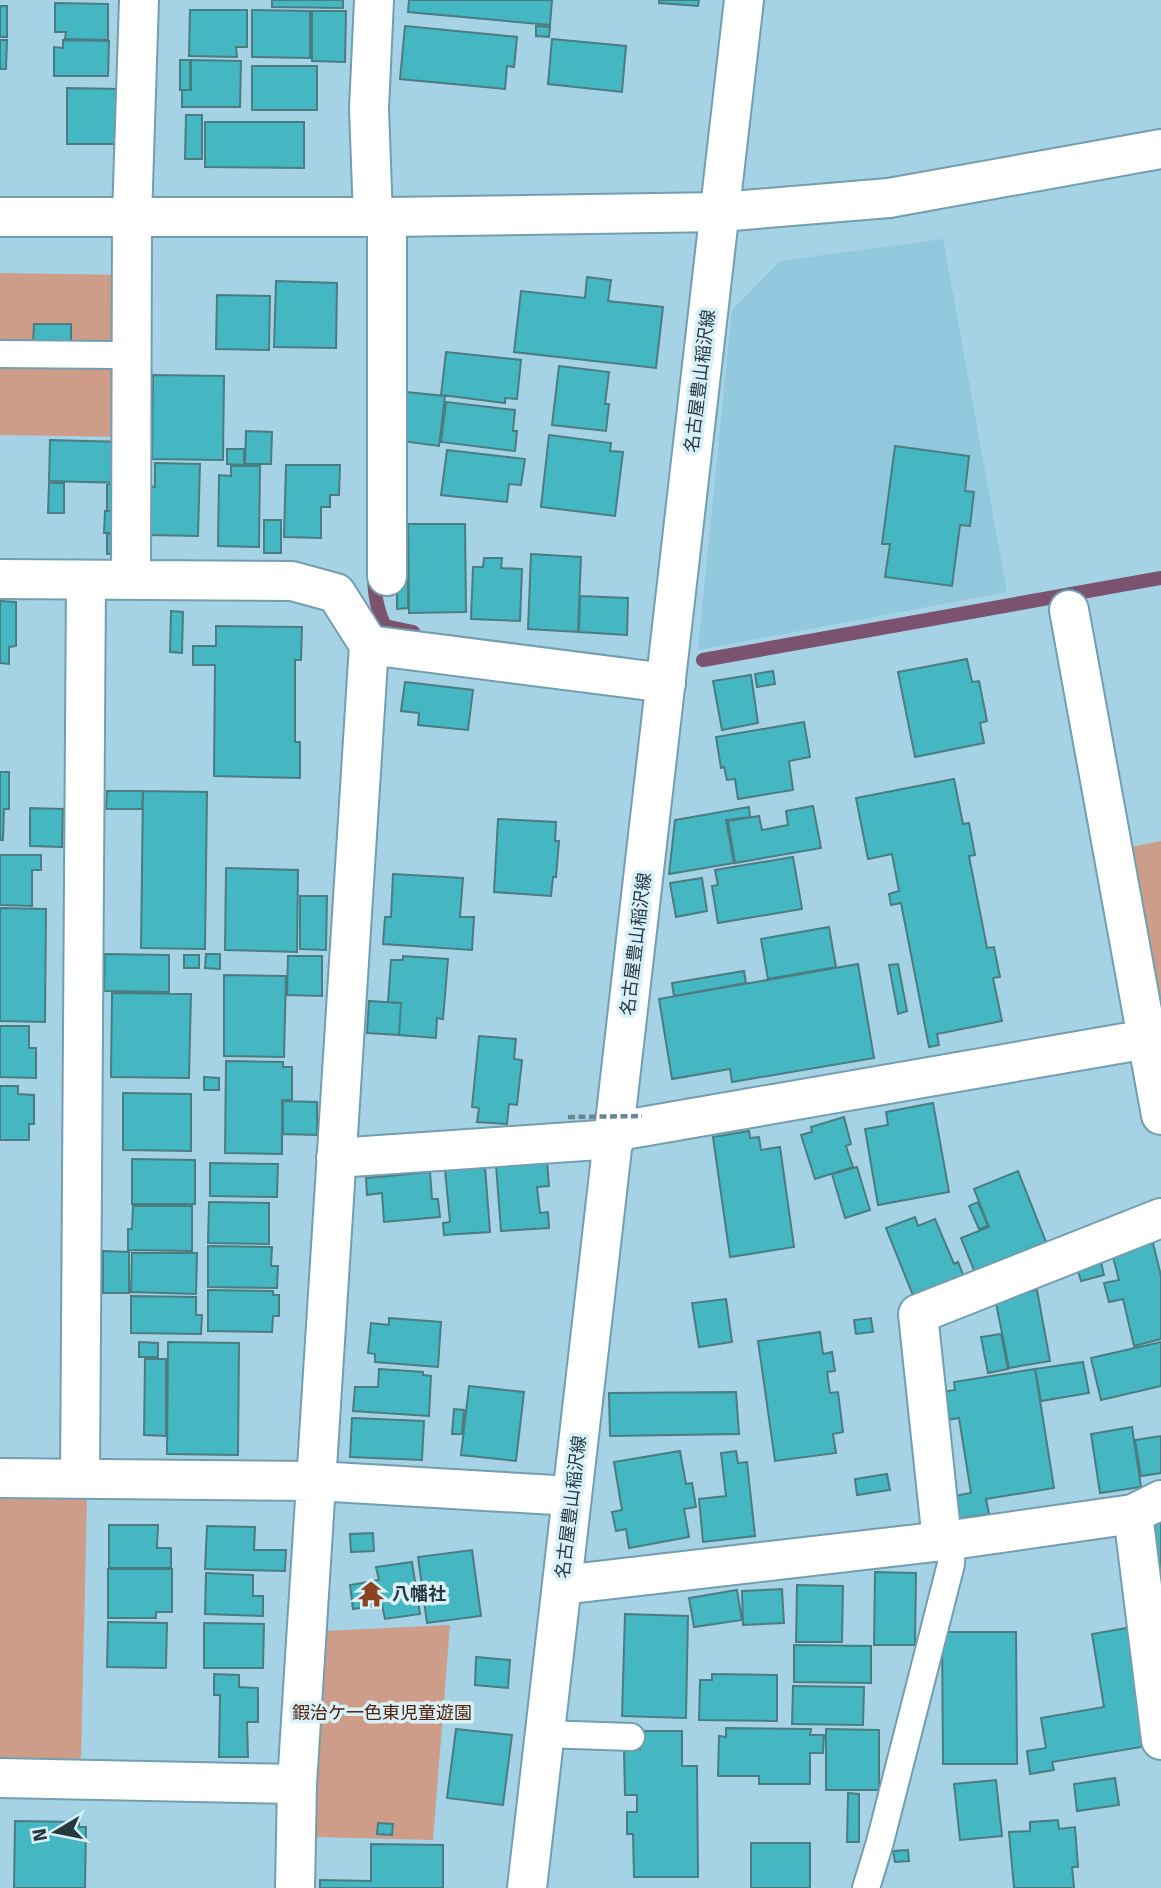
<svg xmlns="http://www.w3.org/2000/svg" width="1161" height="1888" viewBox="0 0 1161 1888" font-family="'Fira Sans','Noto Sans JP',sans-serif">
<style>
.built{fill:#91c8dd}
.green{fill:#cd9d89}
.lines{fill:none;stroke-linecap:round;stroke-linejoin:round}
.stream{stroke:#7b5270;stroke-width:14}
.building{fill:#44b7c2;stroke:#4a7c81;stroke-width:2}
.service-casing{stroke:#729eaf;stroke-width:30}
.minor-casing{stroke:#729eaf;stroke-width:42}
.tertiary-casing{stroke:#729eaf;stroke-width:42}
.secondary-casing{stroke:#729eaf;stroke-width:42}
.service{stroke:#fff;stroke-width:26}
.minor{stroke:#fff;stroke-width:38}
.tertiary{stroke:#fff;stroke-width:38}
.secondary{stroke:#fff;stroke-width:38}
.path-bridge{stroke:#668793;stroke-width:4.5;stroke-dasharray:7 3.5;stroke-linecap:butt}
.labels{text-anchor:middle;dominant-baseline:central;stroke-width:7;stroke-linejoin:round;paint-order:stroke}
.street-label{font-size:18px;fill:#263940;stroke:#d9f0f9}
.poi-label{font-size:18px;font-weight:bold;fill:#263940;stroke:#d9f0f9;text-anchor:start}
.park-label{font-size:18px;fill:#52220b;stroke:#d9f0f9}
</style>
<rect width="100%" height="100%" fill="#a5d3e5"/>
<path class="built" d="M943 239 1007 592 698 650 732 310 780 261Z"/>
<path class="green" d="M0 273 128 275 125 437 0 435Z
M1161 841V1008L1121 849Z
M0 1499H87L81 1759 0 1758Z
M450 1625 433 1840 315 1837 324 1631Z"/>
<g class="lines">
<path class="stream" d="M374 572C374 591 376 609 385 626L413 632
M703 660 1161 578"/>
</g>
<path class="building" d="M272 0H343V8L272 7Z
M409 0H552L550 25 408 12Z
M659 0H699L698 6 659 3Z
M55 3 108 4V40L65 39 66 32H55Z
M0 6H7V37H0Z
M190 10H247V47H236L237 57 189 56Z
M252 10 310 11V58L252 57Z
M312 11H346L345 62 312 61Z
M405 26 517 37 514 67 507 66 505 89 400 79Z
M536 26 550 27 549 37 536 36Z
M552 39 626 46 622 92 548 84Z
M0 40H7L6 69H0Z
M63 40 109 41 108 76H54V47L63 48Z
M180 60H190V90H180Z
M191 60 241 61 240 107H182V90H191Z
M252 66H317V110H252Z
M67 88 121 89 125 144H67Z
M186 115H202V159H185Z
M205 122H304V168L205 167Z
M587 277 611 280 608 301 663 307 656 368 514 352 521 291 585 298Z
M276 281 337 283 336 348 274 347Z
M217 295 270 296 269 350 216 349Z
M34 324H71V346L33 345Z
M446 352 521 360 517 399 505 398V403L441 395Z
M559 366 609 372 605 404H609L606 431 552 425Z
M153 375 224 376 223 460 152 459Z
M406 392 445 396 439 446 401 441Z
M446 402 515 410 513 431H517L515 451 441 442Z
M246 431 272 432 271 464H245Z
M549 435 611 443 610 451 623 452 615 516 541 507Z
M50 440 124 442 123 483 49 481Z
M895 446 969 456 965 491 974 492 970 526 960 525 952 586 885 577 890 544H882Z
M227 449H244V465L227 464Z
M447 450 525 459 521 485 509 484 507 502 441 495Z
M155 463 200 464 198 536 148 535 149 486 155 487Z
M286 465H340L339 495H330V507H321V538L284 537Z
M231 466H260L259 547 218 546 219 475 231 476Z
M49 483H64V513H48Z
M107 484H122V511H107Z
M105 511H124L123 533H104Z
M264 520H281V553H264Z
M408 524H465L466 612 409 613Z
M107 534H123V553L107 554Z
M531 554 581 557 578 632 528 629Z
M484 558H502L501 568 522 569 520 621 471 619 473 567H483Z
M397 575H408V608L397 609Z
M580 596 628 598 627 635 579 632Z
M0 601 16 602V646L9 647V664L0 663Z
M171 611 183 612 182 653 170 652Z
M216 626 302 627 301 660H295V742H300V778L214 776 215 665H193V646H216Z
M967 659 972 682 979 681 987 721 980 723 984 743 915 757 898 672Z
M773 671 775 684 757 687 755 674Z
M751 675 758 723 722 730 713 681Z
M405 682 473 690 468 730 418 725 419 713 401 711Z
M804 722 810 757 789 761 793 790 738 799 735 779 727 780 724 767 721 768 716 737Z
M0 772H9V809H4L3 840H0Z
M954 779 963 824 969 823 975 855 969 856 987 948 994 947 1000 977 993 978 1002 1021 937 1034 939 1045 929 1047 901 903 891 905 889 894 899 891 892 854 868 859 856 798Z
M107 791H143L142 809H106Z
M143 791 207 792 205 949 141 948Z
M813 806 821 848 735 863 728 821 759 816 762 830 788 825 786 811Z
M749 807 750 817 726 820 734 863 669 874 675 820Z
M30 808 63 809 62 847 30 846Z
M498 819 556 822 555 841H559L556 877H553L551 896 494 892Z
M0 855H41V870H32V906L0 905Z
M793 857 802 909 718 923 712 886 718 885 715 870Z
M226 868 298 870 297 952 225 950Z
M393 874 463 878 460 917H474L472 950 383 944 385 917H391Z
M702 878 707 911 676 917 670 883Z
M300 896H327L326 950 300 949Z
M0 908 46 909 45 1022 0 1021Z
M829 927 836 967 768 979 761 939Z
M105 954 169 955V992L104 991Z
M206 954H220V969L205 968Z
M184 955H199V968H184Z
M288 956H322V996L287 995Z
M403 956 448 959 443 1019 437 1018 436 1038 399 1035 401 1003 388 1002 391 960H403Z
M858 964 874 1058 732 1082 730 1069 672 1079 659 999Z
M898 964 907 1011 898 1014 889 965Z
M744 971 746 983 674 996 672 983Z
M224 975 286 976 284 1057 224 1056Z
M112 993 191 994 189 1078 111 1077Z
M369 1001 401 1003 399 1035 367 1033Z
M0 1026H29V1048H36V1078L0 1077Z
M479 1036 516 1039 514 1059 522 1060 517 1105 509 1104 507 1124 477 1122 479 1108 472 1107Z
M226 1061 283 1062V1067H292V1100H282V1154L225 1153Z
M204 1077 219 1078V1090H204Z
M0 1086H18V1094L34 1095V1124H29V1140H0Z
M123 1093 191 1094V1151L123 1150Z
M283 1101 317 1102V1135L283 1134Z
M933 1103 949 1192 878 1205 865 1129 888 1125 886 1112Z
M844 1117 851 1144 846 1146 853 1167 815 1179 801 1135 812 1132 811 1127Z
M749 1131 750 1138 759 1137 761 1150 780 1147 794 1247 730 1257 713 1137Z
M132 1159 195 1160V1204H132Z
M547 1161 549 1186 537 1187 540 1213 548 1212 549 1228 501 1231 496 1165Z
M210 1163 278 1164 277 1197 210 1196Z
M485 1167 490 1232 444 1235 443 1223 450 1222 445 1170Z
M857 1167 870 1210 845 1218 832 1174Z
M1018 1171 1046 1242 1028 1249 1030 1254 976 1275 961 1238 989 1227 974 1189Z
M430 1172 432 1199H438L440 1217 384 1222 382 1193 367 1195 366 1178Z
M209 1202 269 1203V1244L208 1243Z
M978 1202 988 1226 979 1229 969 1206Z
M133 1206H192V1251L128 1250V1229H132Z
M915 1217 918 1226 935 1219 954 1264 958 1262 964 1277 914 1298 886 1228Z
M1153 1243 1161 1276V1339L1134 1346 1123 1299 1109 1302 1104 1283 1119 1280 1112 1253Z
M208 1246 272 1247 271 1266H278L277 1288 208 1287Z
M103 1251 129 1252V1293H103Z
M132 1253H197L196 1294 131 1292Z
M1100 1258 1104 1275 1081 1281 1076 1264Z
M208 1290 273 1291V1295H279V1316H273L272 1332 208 1331Z
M1037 1290 1050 1361 1009 1368 995 1298Z
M131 1296 196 1297V1315H202L201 1334 131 1333Z
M726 1299 732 1342 699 1347 692 1303Z
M389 1318 441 1322 438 1367 375 1362V1354L368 1353 371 1323 389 1325Z
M871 1318 873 1332 856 1334 854 1320Z
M820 1332 823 1354 832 1352 835 1371 827 1372 830 1393 838 1392 843 1432 833 1434 836 1453 775 1461 758 1341Z
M1001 1334 1008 1369 988 1373 981 1337Z
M139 1342 158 1343V1357H139Z
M168 1342 239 1343 238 1455 167 1454Z
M1161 1342V1386L1101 1400 1091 1358Z
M145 1359H166V1436L144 1435Z
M1083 1362 1089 1393 1041 1401 1035 1369Z
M379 1369 423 1372V1375L431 1376 429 1416 353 1411 355 1387H378Z
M1035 1369 1054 1488 986 1499 989 1514 957 1519 953 1496 971 1493 959 1418 947 1420 942 1392 955 1390 954 1382Z
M469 1386 524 1392 516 1461 461 1455Z
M736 1392 739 1434 610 1436 609 1393Z
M454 1409 464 1410 462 1434H452Z
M352 1418 424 1421 422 1460 350 1457Z
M1132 1427 1141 1487 1100 1493 1091 1434Z
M1161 1436V1473L1141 1476 1135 1440Z
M680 1451 686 1484 692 1483 696 1507 684 1509 689 1537 629 1548 626 1529 616 1531 612 1512 622 1510 614 1462Z
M736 1451 738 1463 747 1462 755 1536 703 1542 699 1499 726 1496 721 1453Z
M887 1474 890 1490 857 1495 855 1479Z
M1161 1520V1577H1160L1154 1521Z
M109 1525H158L157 1548H171V1568H109Z
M207 1526 255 1527 254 1550H286L285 1571 205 1569Z
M373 1533 374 1551 351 1552 350 1534Z
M472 1550 481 1616 427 1623 418 1557Z
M412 1562 420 1614 385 1619 382 1605 353 1609 350 1585 379 1580 376 1567Z
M108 1569H172V1612H156V1618H108Z
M875 1572 916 1573 915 1645H874Z
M206 1573 253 1575V1596H263V1616L205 1614Z
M797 1585 843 1586 842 1642H796Z
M782 1589 784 1623 743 1625 742 1591Z
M737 1590 742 1620 694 1627 689 1598Z
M625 1614 688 1616 686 1718 622 1716Z
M108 1622 167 1623 166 1668 107 1667Z
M204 1623 264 1624 263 1668H204Z
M1127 1628 1147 1746 1052 1762 1054 1770 1030 1774 1027 1751 1046 1748 1041 1718 1104 1707 1092 1634Z
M942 1632H1016L1017 1764H943Z
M794 1645 871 1646V1683L794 1682Z
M476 1657 510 1660 508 1688 475 1685Z
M214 1674 239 1675V1687L258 1688V1722H247L248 1757H219L220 1695H214Z
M712 1674 777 1675V1721L699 1720 700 1680H712Z
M793 1686 864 1687 863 1725 792 1724Z
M726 1728 811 1729 810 1735H824L823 1753H810V1784H759V1776H718L719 1736 726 1737Z
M456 1729 512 1735 503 1805 447 1798Z
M826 1729 879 1730V1790H826Z
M640 1731H682V1766H697L698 1877H634L633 1834H627V1812H637V1795H625L624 1749H640Z
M1115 1778 1119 1805 1077 1811 1074 1784Z
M996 1780 1002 1836 960 1840 954 1784Z
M848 1793 859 1794V1842H847Z
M1058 1820 1059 1829 1075 1827 1078 1867H1072L1074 1888H1014L1009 1832 1030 1831V1822Z
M15 1821 79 1822V1827H86L85 1888H14Z
M378 1823 393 1824 392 1835 377 1834Z
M751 1843H810V1888H751Z
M371 1844 443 1845V1888H320V1880L371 1881Z
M908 1850 909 1861 895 1862 893 1851Z"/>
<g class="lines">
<g class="service-casing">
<path id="service" d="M0 354 115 355
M544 1734 631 1737
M866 1888 880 1842 951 1564 952 1540"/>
</g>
<g class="minor-casing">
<path id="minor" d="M373 217 369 109 374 0
M387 217V576
M0 579 292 581 336 593 369 645 297 1784 295 1888
M131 580 132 217 139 0
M1069 610 1161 1115
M369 645 666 683
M336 1158 614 1139 624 1130 1147 1039
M0 1478 316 1481 572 1496
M80 1478 86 580
M1133 1514 1161 1740
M942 1541 918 1314 1161 1218
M562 1585 952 1540 1133 1514 1161 1500
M0 1778 297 1784"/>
</g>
<g class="tertiary-casing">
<path id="tertiary" d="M0 217H387L720 212 889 198 1161 149"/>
</g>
<g class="secondary-casing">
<path id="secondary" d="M527 1888 744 0"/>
</g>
<use href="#service" class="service"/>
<use href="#minor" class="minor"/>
<use href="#tertiary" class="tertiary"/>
<use href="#secondary" class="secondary"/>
<path class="path-bridge" d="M568 1117 642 1116"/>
</g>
<defs>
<g id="temple-bare" transform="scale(2.1)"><path d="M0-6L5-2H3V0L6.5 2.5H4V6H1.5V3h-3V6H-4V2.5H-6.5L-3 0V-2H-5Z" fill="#8a4221" stroke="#d9f0f9" stroke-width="2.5" paint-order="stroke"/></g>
</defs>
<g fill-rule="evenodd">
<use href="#temple-bare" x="371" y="1594"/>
</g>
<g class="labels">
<g class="street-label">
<text transform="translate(700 381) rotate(-83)">名古屋豊山稲沢線</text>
<text transform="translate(636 944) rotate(-83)">名古屋豊山稲沢線</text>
<text transform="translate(571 1507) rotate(-83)">名古屋豊山稲沢線</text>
</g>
<g class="poi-label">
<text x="392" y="1594">八幡社</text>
</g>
<g class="park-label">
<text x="382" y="1713">鍜治ケ一色東児童遊園</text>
</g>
</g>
<g transform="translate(56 1832) rotate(260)" stroke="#d9f0f9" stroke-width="5" paint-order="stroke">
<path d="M0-5L12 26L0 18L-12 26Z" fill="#263940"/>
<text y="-10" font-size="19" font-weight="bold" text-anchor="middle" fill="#263940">N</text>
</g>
</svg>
